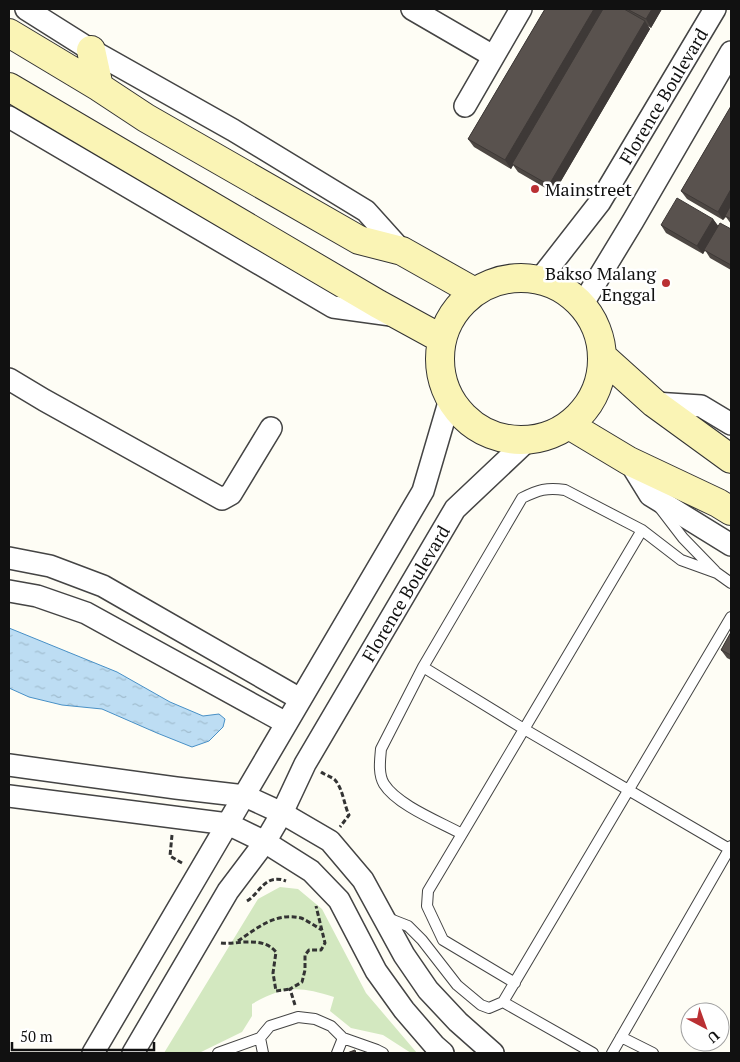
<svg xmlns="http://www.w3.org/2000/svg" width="740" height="1062" viewBox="0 0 740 1062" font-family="'PT Serif',serif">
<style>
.park{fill:#d3e8c0}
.water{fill:url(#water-ripples);stroke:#4890c6}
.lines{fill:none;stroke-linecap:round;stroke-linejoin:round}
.lane-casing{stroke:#444;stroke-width:12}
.street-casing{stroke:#444;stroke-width:24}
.secondary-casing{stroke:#333;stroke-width:30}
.path{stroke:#333;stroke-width:3;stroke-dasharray:5 2.5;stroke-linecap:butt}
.lane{stroke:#fff;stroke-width:10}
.street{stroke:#fff;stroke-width:21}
.secondary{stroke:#faf4b5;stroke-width:28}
.wall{fill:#4d4743}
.shaded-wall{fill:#3e3937}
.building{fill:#59524e;stroke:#3e3937}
.poi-dot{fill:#ba3033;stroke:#fff;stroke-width:2}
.labels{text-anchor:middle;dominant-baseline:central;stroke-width:5;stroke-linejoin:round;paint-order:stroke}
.street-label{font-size:18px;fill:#111;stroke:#fff}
.poi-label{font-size:18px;fill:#111;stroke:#fff;text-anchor:start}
</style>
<defs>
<pattern id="water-ripples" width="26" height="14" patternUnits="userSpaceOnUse" patternTransform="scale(1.25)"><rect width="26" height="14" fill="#bdddf3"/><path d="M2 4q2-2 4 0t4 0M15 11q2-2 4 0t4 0" fill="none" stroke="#a1bdcf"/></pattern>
</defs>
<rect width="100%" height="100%" fill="#fefdf5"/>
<path class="park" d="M280 887 298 889 322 909 366 993 417 1053H411L383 1035 351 1028 330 1011 334 997C300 986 284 985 252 1004V1016L242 1032 199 1053H164L258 899Z"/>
<path class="water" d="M9 628 117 672 170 702 203 716 219 714 225 719 223 727 209 741 192 747 157 733 102 709 62 705 29 697 9 688Z"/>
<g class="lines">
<g class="lane-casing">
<path id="lane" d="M660 508 683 538 715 571
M423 667 524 729 731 850
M462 834 642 530
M385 917 408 926 422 940 457 985 481 1005 489 1008 503 1002 731 617
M515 983 443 940 427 906 428 891 462 834C440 822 397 805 384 784 378 774 380 760 381 749L423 667 522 498C538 490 547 487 565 490L642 530 681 560 717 573 731 583
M503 1002 593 1053
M621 1037 653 1053
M260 1038 263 1053
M343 1038 377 1050 383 1053
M218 1053 260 1038 270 1026 298 1017 315 1019 331 1026 343 1038 337 1053
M612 1053 731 846"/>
</g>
<g class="street-casing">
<g id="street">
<path d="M26 9 91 50 233 130 366 211 402 251"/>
<path d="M412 9 493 56"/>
<path d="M465 106 521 9"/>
<path d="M9 117 333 307 391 315"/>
<path id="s1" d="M540 279 600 202 715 9"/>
<path d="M582 305 633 221 731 52"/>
<path d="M9 379 44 400 222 499 231 494 271 428"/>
<path d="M654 403 701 406 731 424"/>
<path d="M629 461 650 495 731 545"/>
<path d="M9 558 50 566 103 586 300 699"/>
<path d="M9 591 37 596 86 613 286 723"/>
<path d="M9 765 176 788 245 796 282 813 330 841 363 880 404 955 428 990 458 1022 493 1053"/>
<path d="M9 796 228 824 265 842 311 871 339 900 376 971 404 1010 435 1046 443 1053"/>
<path d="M93 1053 423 491 450 399"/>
<path id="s2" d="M133 1053 228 891 265 842 282 813 305 764 455 509 528 440"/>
</g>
</g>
<g class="secondary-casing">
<path id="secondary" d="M9 33 99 87 146 118 359 240 402 251 473 291
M91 50 99 87
M9 87 378 304 442 339
M440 359a81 81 0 1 1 162 0a81 81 0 1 1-162 0Z
M604 358 654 403 731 459
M569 425 629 461 718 503 731 511"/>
</g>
<path class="path" d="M321 772C325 775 332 777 335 780 343 789 344 805 349 815L340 827
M172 835 170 856 182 863
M247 901C260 893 265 873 286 881
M238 941C257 928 276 912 301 918 308 921 315 926 322 930
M221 943C236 945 262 935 276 952L273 973 276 991 290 989
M295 1005 290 989 302 982 305 970V955L309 950H321L325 943 316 906"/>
<use href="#lane" class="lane"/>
<use href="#street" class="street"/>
<use href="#secondary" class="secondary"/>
</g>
<path class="wall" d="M545 9H662L651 28 648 26 650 29 554 193 518 172 513 165 511 169 474 147 468 139Z
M731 106V224L726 217 723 220 687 199 681 191Z
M713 219 718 226 731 229V270L710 258 705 250 703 254 666 233 661 225Z
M731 632V660L727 658 721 650Z"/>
<path class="shaded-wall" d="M594 9H604L511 169 505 160Z
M652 9H662L651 28 646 19Z
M645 21 650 29 554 193 549 185Z
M731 189V207L723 220 718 212Z
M713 219 719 227 703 254 697 246Z"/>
<path class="building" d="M545 9H594L505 160 468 139Z
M603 9H624L645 21 549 185 512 164Z
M627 9H652L646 19Z
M731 106V189L718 212 681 191Z
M677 198 713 219 697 246 661 225Z
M731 205V219L725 216Z
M720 223 731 229V265L704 250Z
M731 632V655L721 650Z
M355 1050 356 1053H347Z"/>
<g class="poi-dot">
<circle cx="535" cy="189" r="5"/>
<circle cx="666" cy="283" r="5"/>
</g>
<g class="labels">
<g class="street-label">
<text stroke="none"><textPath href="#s1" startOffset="221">Florence Boulevard</textPath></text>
<text stroke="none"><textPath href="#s2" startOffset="535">Florence Boulevard</textPath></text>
</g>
<g class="poi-label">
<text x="545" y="189">Mainstreet</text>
<text x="656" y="273" text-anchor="end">Bakso Malang<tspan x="656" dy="21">Enggal</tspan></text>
</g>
</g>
<rect width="740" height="1062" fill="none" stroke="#111111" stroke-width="20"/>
<g transform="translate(705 1027) rotate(139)"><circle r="24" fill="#ffffff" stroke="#a0a0a0"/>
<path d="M0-4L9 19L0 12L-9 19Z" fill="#ba3033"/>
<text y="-8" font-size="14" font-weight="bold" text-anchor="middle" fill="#111111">U</text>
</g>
<path d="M12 1042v8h142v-8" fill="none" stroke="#111111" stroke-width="2.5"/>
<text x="20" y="1042" font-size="15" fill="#111111" stroke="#ffffff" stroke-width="4" paint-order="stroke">50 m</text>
</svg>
